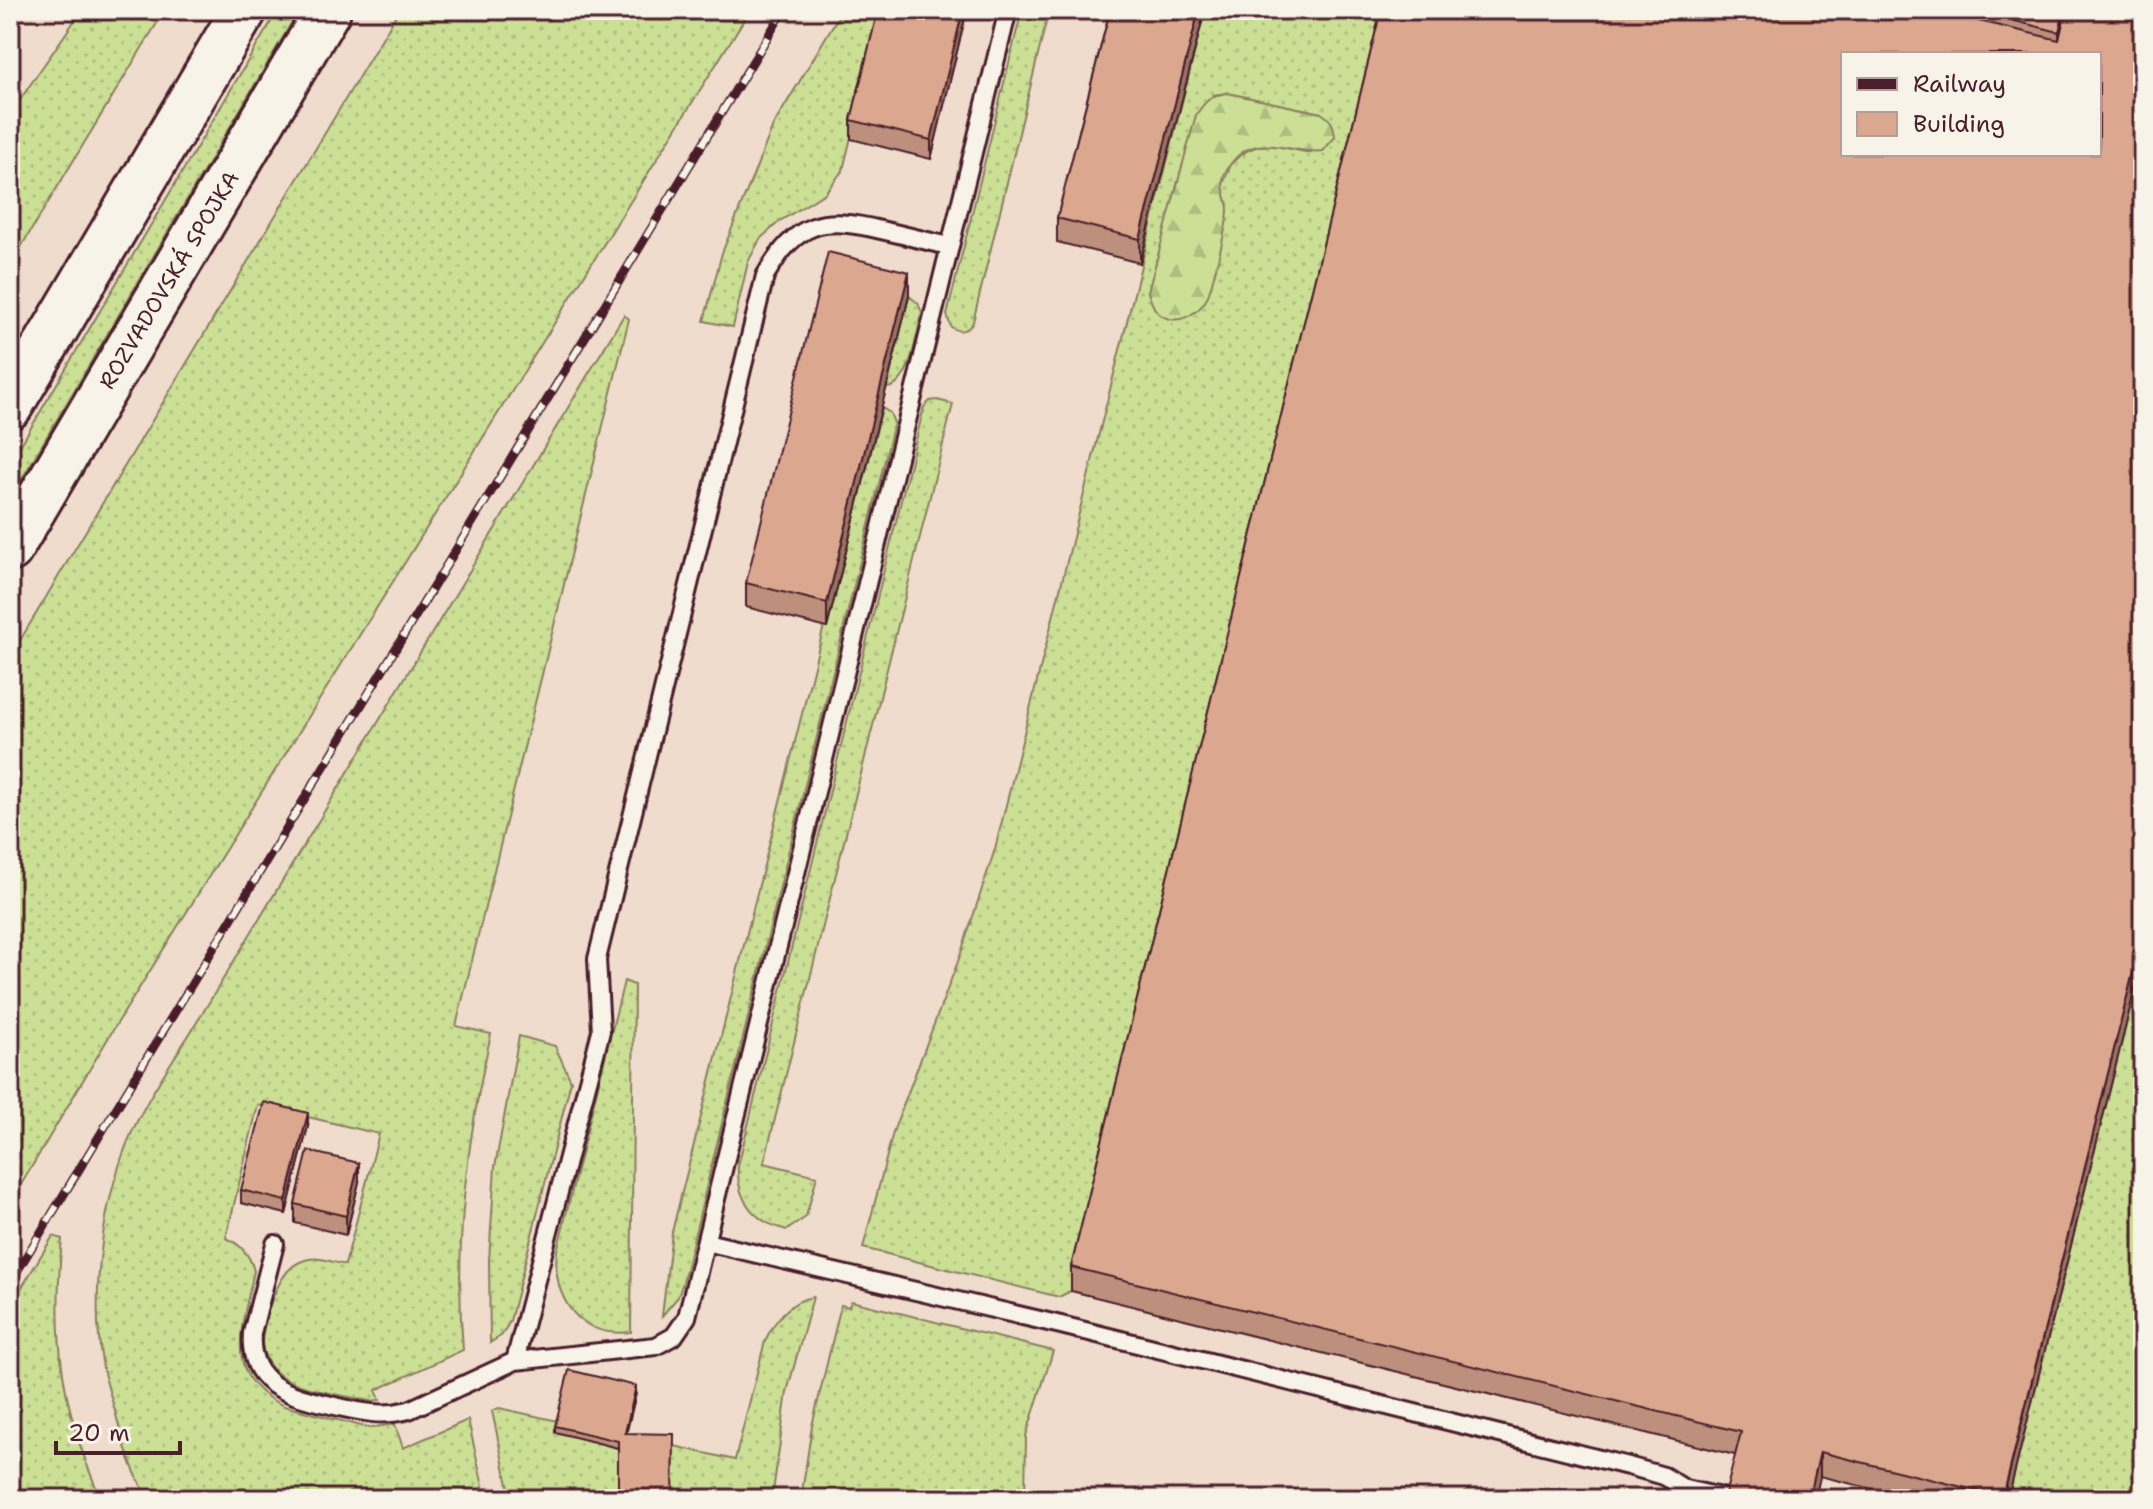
<svg xmlns="http://www.w3.org/2000/svg" width="2153" height="1509" viewBox="0 0 2153 1509" font-family="'Shantell Sans',sans-serif">
<style>
.grass{fill:url(#grass-dots);stroke:#8a7f60;stroke-width:2;fill-rule:evenodd}
.forest{fill:url(#forest-firs);stroke:#8a7f60;stroke-width:2}
.lines{fill:none;stroke-linecap:round;stroke-linejoin:round}
.service-casing{stroke:#4a1f2b;stroke-width:22}
.trunk-casing{stroke:#4a1f2b;stroke-width:50}
.service{stroke:#f7f3e8;stroke-width:16}
.trunk{stroke:#f7f3e8;stroke-width:44}
.rail-casing{stroke:#4a1f2b;stroke-width:9}
.rail{stroke:#f7f3e8;stroke-width:6;stroke-dasharray:18;stroke-linecap:butt}
.wall{fill:#bc907b;stroke:#4a1f2b;stroke-width:2}
.shaded-wall{fill:#997664;stroke:#4a1f2b;stroke-width:2}
.building{fill:#dba88f;stroke:#4a1f2b;stroke-width:2;fill-rule:evenodd}
.labels{text-anchor:middle;dominant-baseline:central;stroke-width:8;stroke-linejoin:round;paint-order:stroke}
.street-label{font-size:22px;fill:#4a1f2b;stroke:#f7f3e8}
</style>
<defs>
<pattern id="grass-dots" width="8" height="8" patternUnits="userSpaceOnUse" patternTransform="scale(2)"><rect width="8" height="8" fill="#cbdf95"/><path d="M2 2h.1M6 6h.1" fill="none" stroke="#b0bf81" stroke-width="1.8" stroke-linecap="round"/></pattern>
<pattern id="forest-firs" width="22" height="20" patternUnits="userSpaceOnUse" patternTransform="scale(2)"><rect width="22" height="20" fill="#cbdf95"/><path d="M5 1l3.5 6h-7zM16 11l3.5 6h-7z" fill="#b0bf81"/></pattern>
</defs>
<rect width="100%" height="100%" fill="#efdccd"/>
<filter id="ink" filterUnits="userSpaceOnUse"><feTurbulence type="fractalNoise" baseFrequency=".0125" numOctaves="2"/><feDisplacementMap in="SourceGraphic" scale="16" xChannelSelector="R" yChannelSelector="G"/><feConvolveMatrix kernelMatrix="1 2 1 2 8 2 1 2 1" color-interpolation-filters="sRGB"/></filter>
<g filter="url(#ink)">
<path class="grass" d="M82 10H165L10 265V114Z
M278 10H299L10 499V463Z
M399 10H750L113 1030 10 1203V657Z
M842 10H882L843 170 825 193 780 221 760 239 748 262 733 327 704 321 722 253 773 126Z
M1022 10H1049L973 322C968 331 960 333 951 327L947 315Z
M1205 10H1387L1071 1291 1059 1297 863 1248 893 1132 960 956 995 849ZM1227 93 1321 113 1311 153C1275 147 1258 135 1231 164L1170 319C1156 313 1153 306 1148 292L1213 95Z
M909 296 918 303 922 313C916 334 911 386 887 388Z
M624 315 629 319 456 1026 491 1034C467 1139 454 1243 463 1350L376 1390 380 1400 370 1401C343 1395 296 1390 276 1372 269 1366 263 1355 262 1345 262 1323 277 1273 298 1263 316 1254 328 1261 345 1265L379 1134 258 1105 226 1238C241 1244 250 1255 254 1271 243 1325 220 1378 284 1406L369 1428 395 1424 403 1448 468 1420 486 1499H149C132 1472 124 1445 116 1415 112 1399 106 1383 103 1368 91 1302 100 1220 122 1157 139 1107 174 1060 202 1014Z
M937 400 953 404 764 1163 817 1176 806 1217 787 1230C755 1223 736 1200 738 1166L924 407 930 401Z
M882 408 890 413 894 423 683 1282 678 1297 662 1316 672 1232 824 626 827 627Z
M2143 957V1499H2008Z
M624 981 634 985 631 1332C579 1339 551 1297 557 1251Z
M519 1036 555 1046 571 1081 510 1321 502 1335 490 1343 489 1260 495 1167Z
M53 1236 62 1239C52 1337 61 1409 101 1499H10V1307Z
M813 1297 787 1392 772 1499H673L674 1446 735 1460 765 1341C774 1321 790 1300 813 1297Z
M851 1301 1053 1351 1026 1436 1025 1499H801L812 1426 841 1305 849 1307Z
M499 1408 558 1421 556 1432 618 1448V1499H511L492 1411Z"/>
<path class="forest" d="M1227 93 1321 113C1332 120 1334 125 1335 137L1323 151C1298 155 1266 137 1244 151 1236 156 1224 170 1223 180 1222 189 1228 201 1228 210 1228 221 1211 292 1206 300 1199 312 1183 322 1170 319 1155 316 1152 304 1148 292L1196 115C1205 101 1211 95 1227 93Z"/>
<g class="lines">
<g class="service-casing">
<path id="service" d="M706 1242 1061 1325 1628 1466 1664 1476 1685 1489 1730 1499
M275 1244 252 1333C248 1388 292 1396 335 1406 361 1412 382 1417 409 1410L515 1361 601 1031 597 959 765 276C797 221 822 216 881 230 904 235 926 241 949 246
M515 1361 656 1346 674 1336 687 1317 1008 10"/>
</g>
<g class="trunk-casing">
<path id="trunk" d="M10 406 244 10
M10 549 328 10"/>
</g>
<use href="#service" class="service"/>
<use href="#trunk" class="trunk"/>
<g class="rail-casing">
<path id="rail" d="M10 1283 784 10"/>
</g>
<use href="#rail" class="rail"/>
</g>
<path class="wall" d="M878 10H967L931 159 851 139V120Z
M1110 10H1205L1140 263 1057 242V218Z
M1381 10H2143L2008 1499H1913L1071 1291V1267Z
M909 296 827 628 746 607V583Z
M308 1126 286 1214 241 1203V1190Z
M359 1182 346 1235 295 1223V1204Z
M636 1393 626 1433 618 1448 555 1432V1426Z"/>
<path class="shaded-wall" d="M963 10H967L931 159V140Z
M1199 10H1205L1140 263V239Z
M2064 10H2073L2059 54V32Z
M909 272V296L827 628V603Z
M2143 932V956L2008 1499H2003Z
M308 1113V1126L286 1214V1201Z
M359 1163V1182L346 1235V1216Z
M636 1386V1393L625 1439V1433Z
M1820 1452V1477L1815 1499H1809Z"/>
<path class="building" d="M878 10H963L931 140 851 120Z
M1110 10H1199L1140 239 1057 218Z
M1381 10H1933L2059 40 2066 10H2143V932L2003 1497 1820 1452 1809 1499H1724L1741 1432 1071 1267ZM1843 54H2099V154H1843Z
M1971 10H2064L2059 32Z
M828 252 909 272 827 603 746 583Z
M264 1102 308 1113 286 1201 241 1190Z
M308 1151 359 1163 346 1216 295 1204Z
M569 1370 636 1386 625 1433 674 1434 673 1499H618V1441L555 1426Z"/>
</g>
<g class="labels">
<g class="street-label">
<text transform="translate(169 280) rotate(-59)">ROZVADOVSKÁ SPOJKA</text>
</g>
</g>
<rect width="2153" height="1509" fill="none" stroke="#f7f3e8" stroke-width="40"/>
<rect x="20" y="20" width="2113" height="1469" fill="none" stroke="#4a1f2b" stroke-width="3" filter="url(#ink)"/>
<rect x="1841" y="52" width="260" height="104" fill="#f7f3e8" stroke="#b29e9c" stroke-width="2"/>
<rect x="1857" y="78" width="40" height="12" fill="#4a1f2b" stroke="#b29e9c" stroke-width="2"/>
<text x="1913" y="92" font-size="24" fill="#4a1f2b">Railway</text>
<rect x="1857" y="112" width="40" height="24" fill="#dba88f" stroke="#b29e9c" stroke-width="2"/>
<text x="1913" y="132" font-size="24" fill="#4a1f2b">Building</text>
<path d="M56 1441v12h124v-12" fill="none" stroke="#4a1f2b" stroke-width="4"/>
<text x="68" y="1441" font-size="24" fill="#4a1f2b" stroke="#f7f3e8" stroke-width="6" paint-order="stroke">20 m</text>
</svg>
